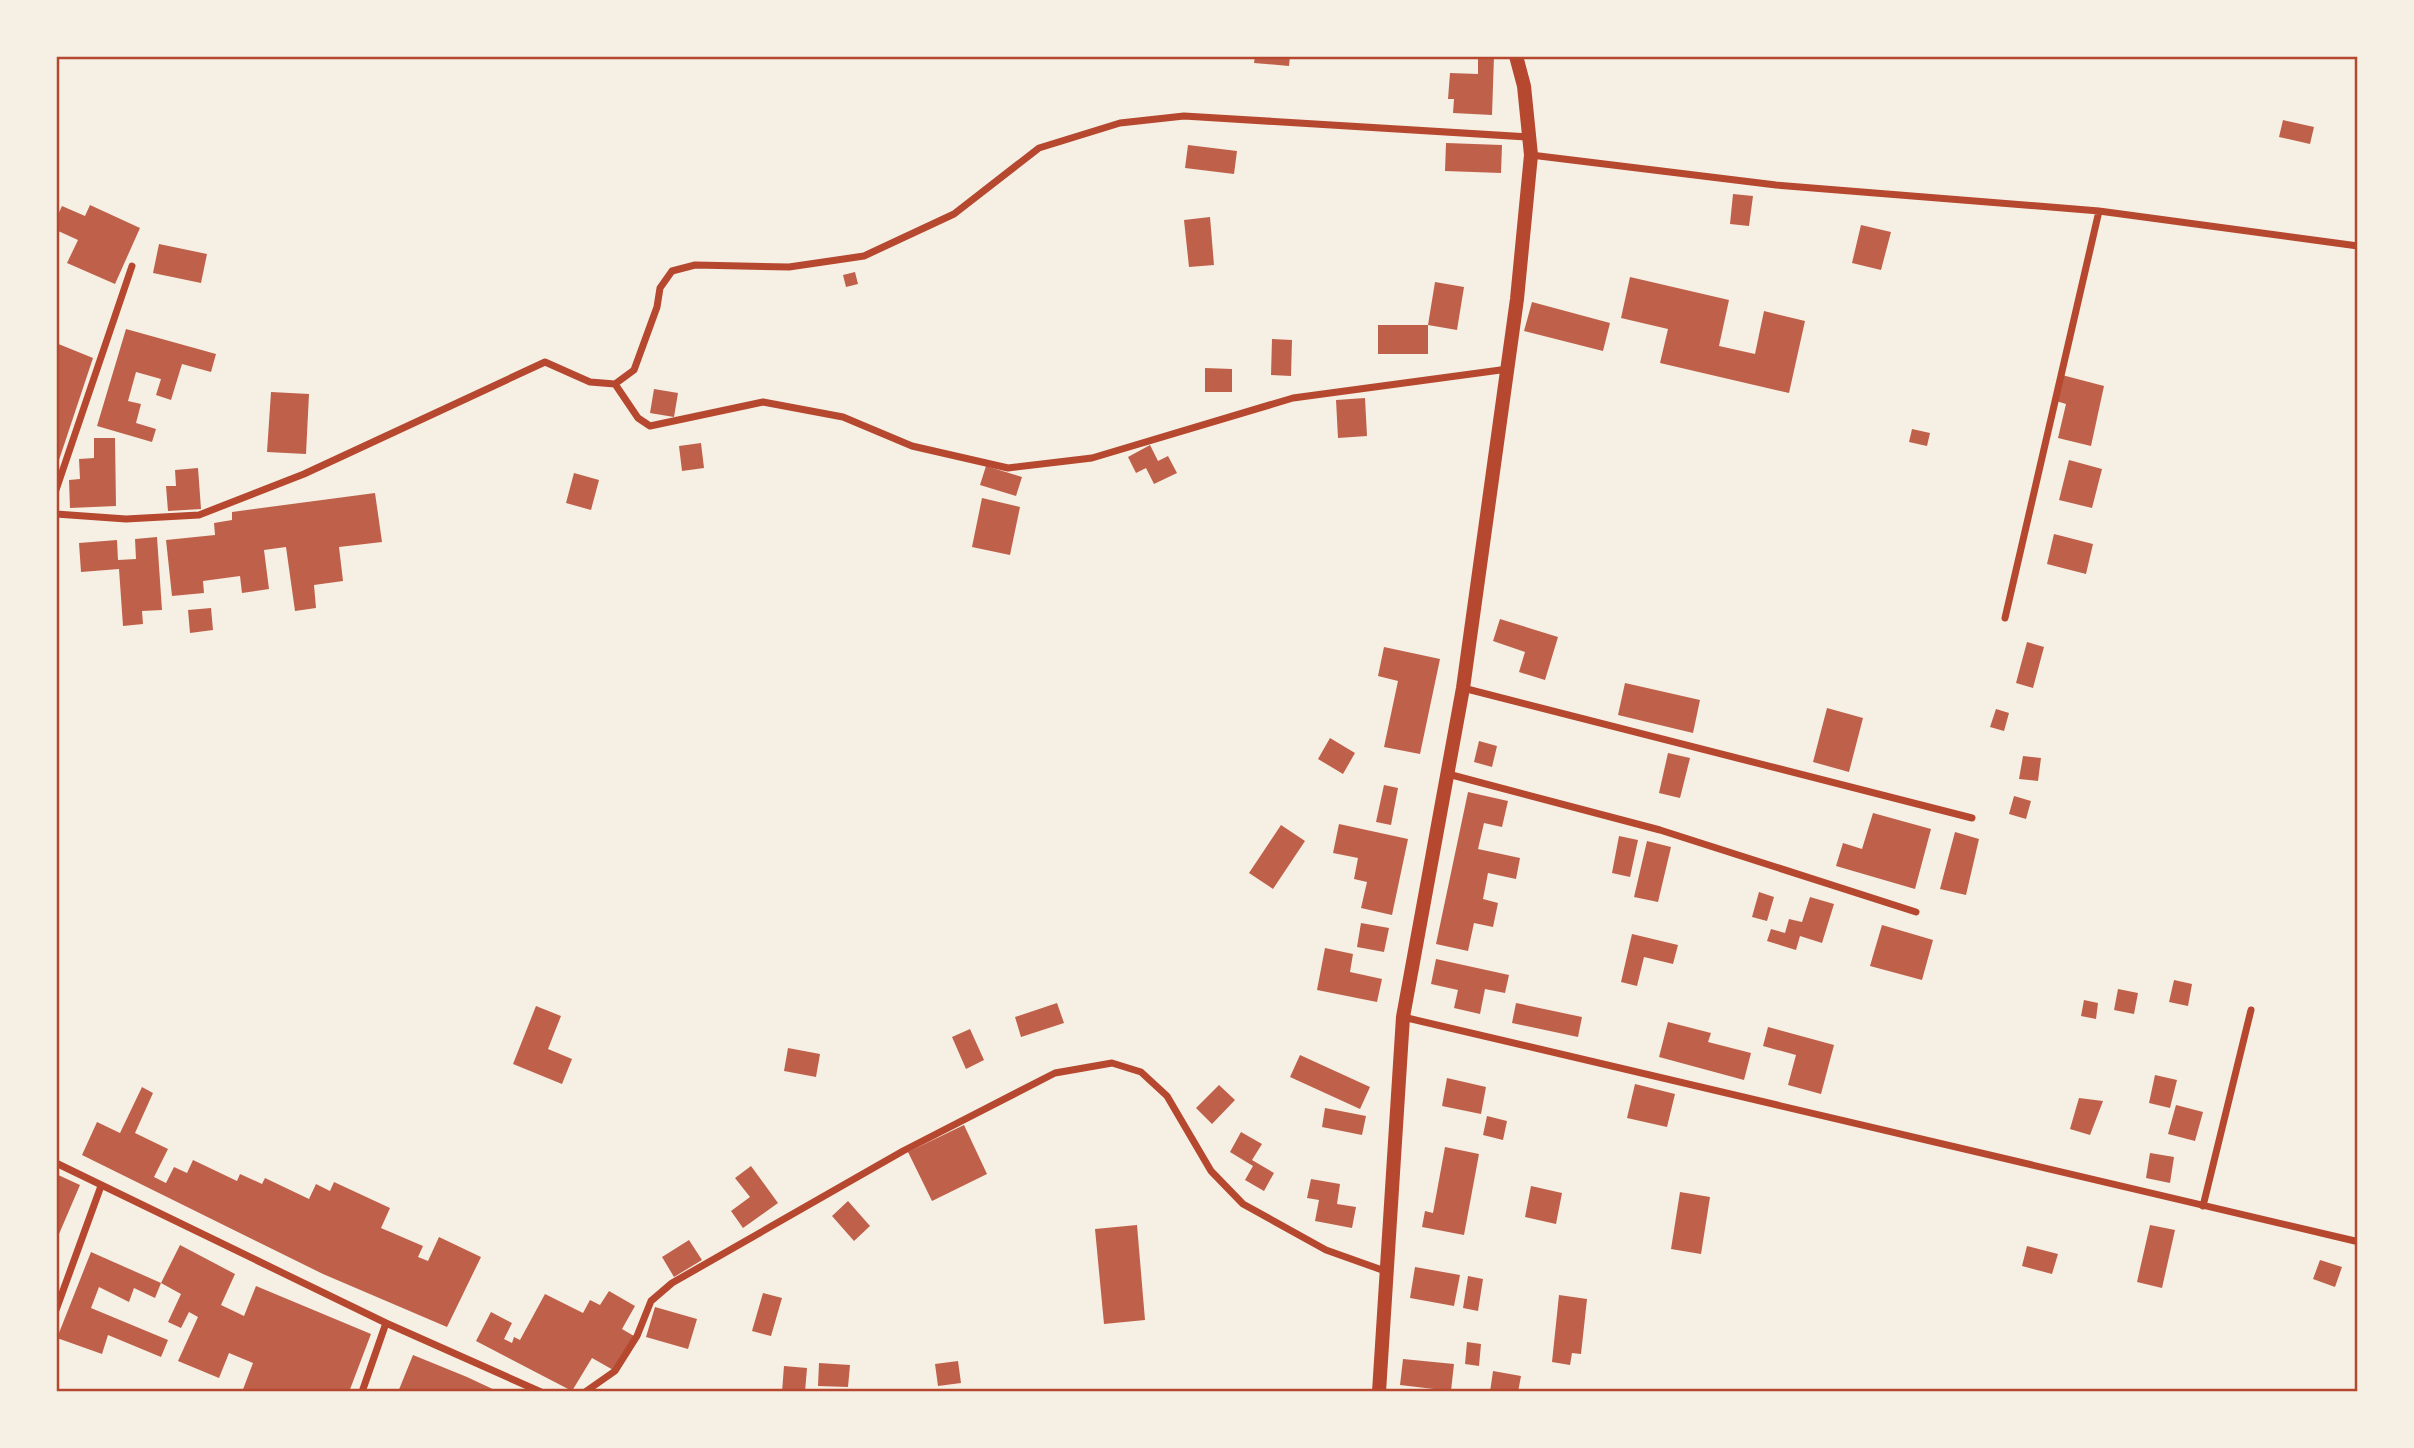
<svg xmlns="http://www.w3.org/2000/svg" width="2414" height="1448" viewBox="0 0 2414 1448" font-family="'Titillium Web',sans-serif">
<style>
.building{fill:#bf614a}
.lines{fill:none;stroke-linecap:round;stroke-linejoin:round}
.minor{stroke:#b5482f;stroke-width:7}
.secondary{stroke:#b5482f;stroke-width:14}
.neatline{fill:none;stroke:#b5482f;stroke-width:2.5}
</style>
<rect width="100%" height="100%" fill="#f6efe4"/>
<path class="building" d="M1255 56H1290L1289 66 1254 63Z
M1478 56H1494L1492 115 1453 113 1454 99H1448L1450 73 1478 74Z
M2283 120 2314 127 2310 144 2279 137Z
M1446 143 1502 145 1501 173 1445 171Z
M1188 145 1237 151 1234 174 1185 168Z
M1733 194 1753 196 1749 226 1730 224Z
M90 205 140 228 115 284 67 263 78 240 56 230V219L62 206 85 216Z
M1210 217 1214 265 1189 267 1184 220Z
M1861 225 1891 232 1881 270 1852 263Z
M159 244 207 254 201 283 153 273Z
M855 272 858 284 846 287 843 275Z
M1630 277 1729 300 1719 346 1755 354 1764 311 1805 321 1789 393 1660 363 1668 329 1621 318Z
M1435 282 1464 287 1457 330 1428 325Z
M1532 302 1610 323 1603 351 1524 331Z
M1378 325H1428V354H1378Z
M126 329 216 354 211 372 182 364 171 400 156 395 161 379 136 372 128 401 141 404 136 423 156 429 152 442 97 426Z
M1272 339 1292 340 1291 376 1271 375Z
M56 343 93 358 57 466H56Z
M1205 368 1232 369V392H1205Z
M2062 375 2104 386 2091 446 2058 438 2066 404 2056 401Z
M654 389 678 393 674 417 650 413Z
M271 392 309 394 306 454 267 452Z
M1365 398 1367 436 1338 438 1336 400Z
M1912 429 1930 433 1927 446 1909 442Z
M94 438H115L116 506 70 508 69 480 80 479 79 459 94 458Z
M701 443 704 468 682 471 679 446Z
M1150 445 1158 461 1168 456 1177 473 1154 484 1146 468 1136 473 1128 457Z
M2069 460 2102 469 2092 508 2059 500Z
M986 466 1022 477 1016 496 980 485Z
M198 468 201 509 168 511 166 486H176L175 470Z
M574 473 599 480 591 510 566 503Z
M375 493 382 542 339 547 343 581 314 585 316 608 295 611 286 547 264 550 269 589 242 593 240 576 203 581 204 593 172 596 166 540 215 535 214 523 232 520V512Z
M982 498 1020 507 1010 555 972 547Z
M2054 534 2093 544 2086 574 2047 564Z
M157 537 162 610 142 611 143 624 123 626 119 569 81 572 79 543 117 540 118 560 136 559 135 539Z
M211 608 213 630 190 633 188 610Z
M1500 619 1558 637 1545 680 1519 672 1525 652 1493 641Z
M2027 642 2044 647 2033 688 2016 683Z
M1384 647 1440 659 1420 754 1384 747 1398 681 1378 676Z
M1625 683 1700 700 1693 733 1618 715Z
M1827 708 1863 718 1849 772 1813 762Z
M1996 709 2009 713 2004 731 1990 727Z
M1330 738 1355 753 1343 774 1318 759Z
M1479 741 1497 746 1492 767 1474 762Z
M1668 753 1690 758 1680 798 1659 793Z
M2023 756 2041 758 2038 781 2019 779Z
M1384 785 1398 788 1391 825 1376 822Z
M1468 792 1508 801 1502 827 1484 823 1478 849 1520 858 1516 879 1488 873 1483 899 1498 903 1493 927 1474 923 1468 951 1436 944Z
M2014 796 2031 801 2026 819 2009 814Z
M1873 813 1931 829 1915 889 1836 866 1843 843 1862 849Z
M1339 824 1408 839 1392 915 1361 908 1367 882 1354 879 1358 858 1333 853Z
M1281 825 1305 841 1273 889 1249 873Z
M1955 832 1979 839 1966 895 1940 889Z
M1619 836 1638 840 1630 877 1612 873Z
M1647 841 1671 847 1658 902 1634 897Z
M1759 892 1774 897 1767 921 1752 917Z
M1810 897 1834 904 1822 943 1800 936 1796 950 1767 941 1771 929 1785 933 1789 919 1802 922Z
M1361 923 1389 928 1384 952 1357 947Z
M1882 925 1933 940 1922 980 1870 966Z
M1632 934 1678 945 1673 964 1644 957 1637 986 1621 982Z
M1325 948 1353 954 1350 972 1382 979 1377 1002 1317 990Z
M1436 959 1509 975 1505 993 1485 989 1480 1014 1454 1008 1458 990 1431 984Z
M2174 980 2192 984 2188 1006 2169 1002Z
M2118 989 2138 993 2134 1014 2114 1010Z
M2084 1000 2098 1003 2096 1019 2081 1016Z
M1057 1003 1064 1023 1021 1037 1015 1017Z
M1516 1003 1582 1017 1578 1037 1512 1023Z
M536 1006 561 1016 548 1049 572 1059 562 1084 513 1064Z
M1668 1022 1711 1033 1708 1042 1751 1053 1744 1080 1659 1057Z
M1768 1027 1834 1045 1821 1094 1788 1085 1796 1055 1763 1046Z
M970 1029 984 1060 966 1069 952 1037Z
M788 1048 820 1054 816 1077 784 1071Z
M1300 1055 1370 1087 1360 1109 1290 1077Z
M2155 1075 2177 1080 2170 1108 2149 1103Z
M1447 1078 1486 1087 1481 1114 1442 1106Z
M1635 1084 1675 1094 1667 1127 1627 1118Z
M1219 1085 1235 1100 1212 1124 1196 1108Z
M142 1087 153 1093 135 1133 168 1149 154 1177 166 1183 174 1167 187 1173 193 1160 237 1181 240 1174 262 1184 265 1178 309 1199 316 1184 330 1191 334 1182 390 1208 381 1228 423 1246 418 1257 428 1261 439 1237 481 1257 447 1327 323 1274 82 1155 97 1122 120 1133Z
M2079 1098 2103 1101 2090 1135 2070 1129Z
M2176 1105 2203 1112 2195 1141 2168 1134Z
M1325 1108 1366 1116 1362 1135 1322 1127Z
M1487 1116 1507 1121 1503 1140 1483 1135Z
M964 1125 987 1174 932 1201 908 1152Z
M1241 1132 1262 1144 1252 1160 1274 1173 1264 1191 1245 1180 1253 1166 1230 1152Z
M1445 1147 1479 1154 1464 1235 1422 1227 1425 1211 1433 1213Z
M2150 1153 2174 1157 2170 1183 2146 1178Z
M751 1166 778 1203 743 1228 731 1211 750 1197 735 1178Z
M56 1174 80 1185 56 1241Z
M1311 1179 1340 1184 1337 1204 1356 1207 1352 1228 1315 1221 1319 1200 1307 1198Z
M1531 1186 1562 1193 1556 1224 1525 1217Z
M1680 1192 1710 1197 1701 1254 1671 1249Z
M848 1201 870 1226 854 1241 832 1216Z
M1137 1225 1145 1320 1104 1324 1095 1229Z
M2150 1225 2175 1230 2162 1288 2137 1282Z
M689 1240 702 1260 674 1277 662 1257Z
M180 1245 235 1274 221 1305 244 1316 256 1286 371 1334 349 1392H242L253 1363 229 1353 219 1378 178 1361 198 1317 189 1312 181 1328 168 1322 181 1294 161 1283Z
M2027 1246 2058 1254 2052 1274 2022 1266Z
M91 1252 161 1283 155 1298 134 1288 129 1302 99 1287 91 1308 168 1340 161 1357 108 1335 102 1354 57 1338Z
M2320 1260 2342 1267 2335 1287 2313 1279Z
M1415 1267 1460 1275 1454 1306 1410 1298Z
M1468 1276 1483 1279 1478 1311 1463 1308Z
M609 1291 635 1306 622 1329 634 1336 615 1371 592 1358 572 1391 476 1341 491 1312 512 1323 504 1339 512 1343 514 1337 520 1340 545 1294 583 1313 590 1300 600 1305Z
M763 1293 782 1298 771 1336 752 1331Z
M1559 1295 1587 1299 1581 1354 1572 1353 1570 1365 1552 1362Z
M655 1307 697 1319 688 1349 646 1337Z
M1467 1342 1481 1344 1479 1366 1465 1364Z
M413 1355 467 1377 499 1392H398Z
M1403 1359 1454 1364 1451 1391 1400 1385Z
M958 1361 961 1383 938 1386 935 1364Z
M819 1363 850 1365 848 1387 818 1386Z
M784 1366 807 1368 805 1392H782Z
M1493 1371 1521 1376 1518 1392H1490Z"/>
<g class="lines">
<path class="minor" d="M1531 155 1776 185 2099 211 2358 246
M615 384 638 418 650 426 763 402 843 417 912 446 1008 468 1092 458 1293 398 1508 369
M56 490 132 266
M56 514 126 519 199 515 304 474 545 362 590 382 615 384 634 370 657 307 660 288 672 271 695 265 789 267 864 256 954 214 1039 148 1120 123 1184 116 1528 137
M2005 618 2099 211
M1463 688 1972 818
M1448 774 1660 830 1916 912
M1403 1017 2355 1241
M56 1163 386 1323 541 1392
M2203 1206 2251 1010
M56 1310 101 1186
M362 1392 386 1323
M585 1392 615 1371 637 1336 651 1301 672 1283 903 1151 1055 1073 1112 1063 1141 1072 1167 1096 1211 1171 1243 1204 1326 1250 1385 1271"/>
<path class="secondary" d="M1379 1392 1403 1017 1463 688 1517 299 1531 155 1524 86 1516 56"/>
</g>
<rect width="2414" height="1448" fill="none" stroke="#f6efe4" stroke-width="116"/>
<rect x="58" y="58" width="2298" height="1332" class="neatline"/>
</svg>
